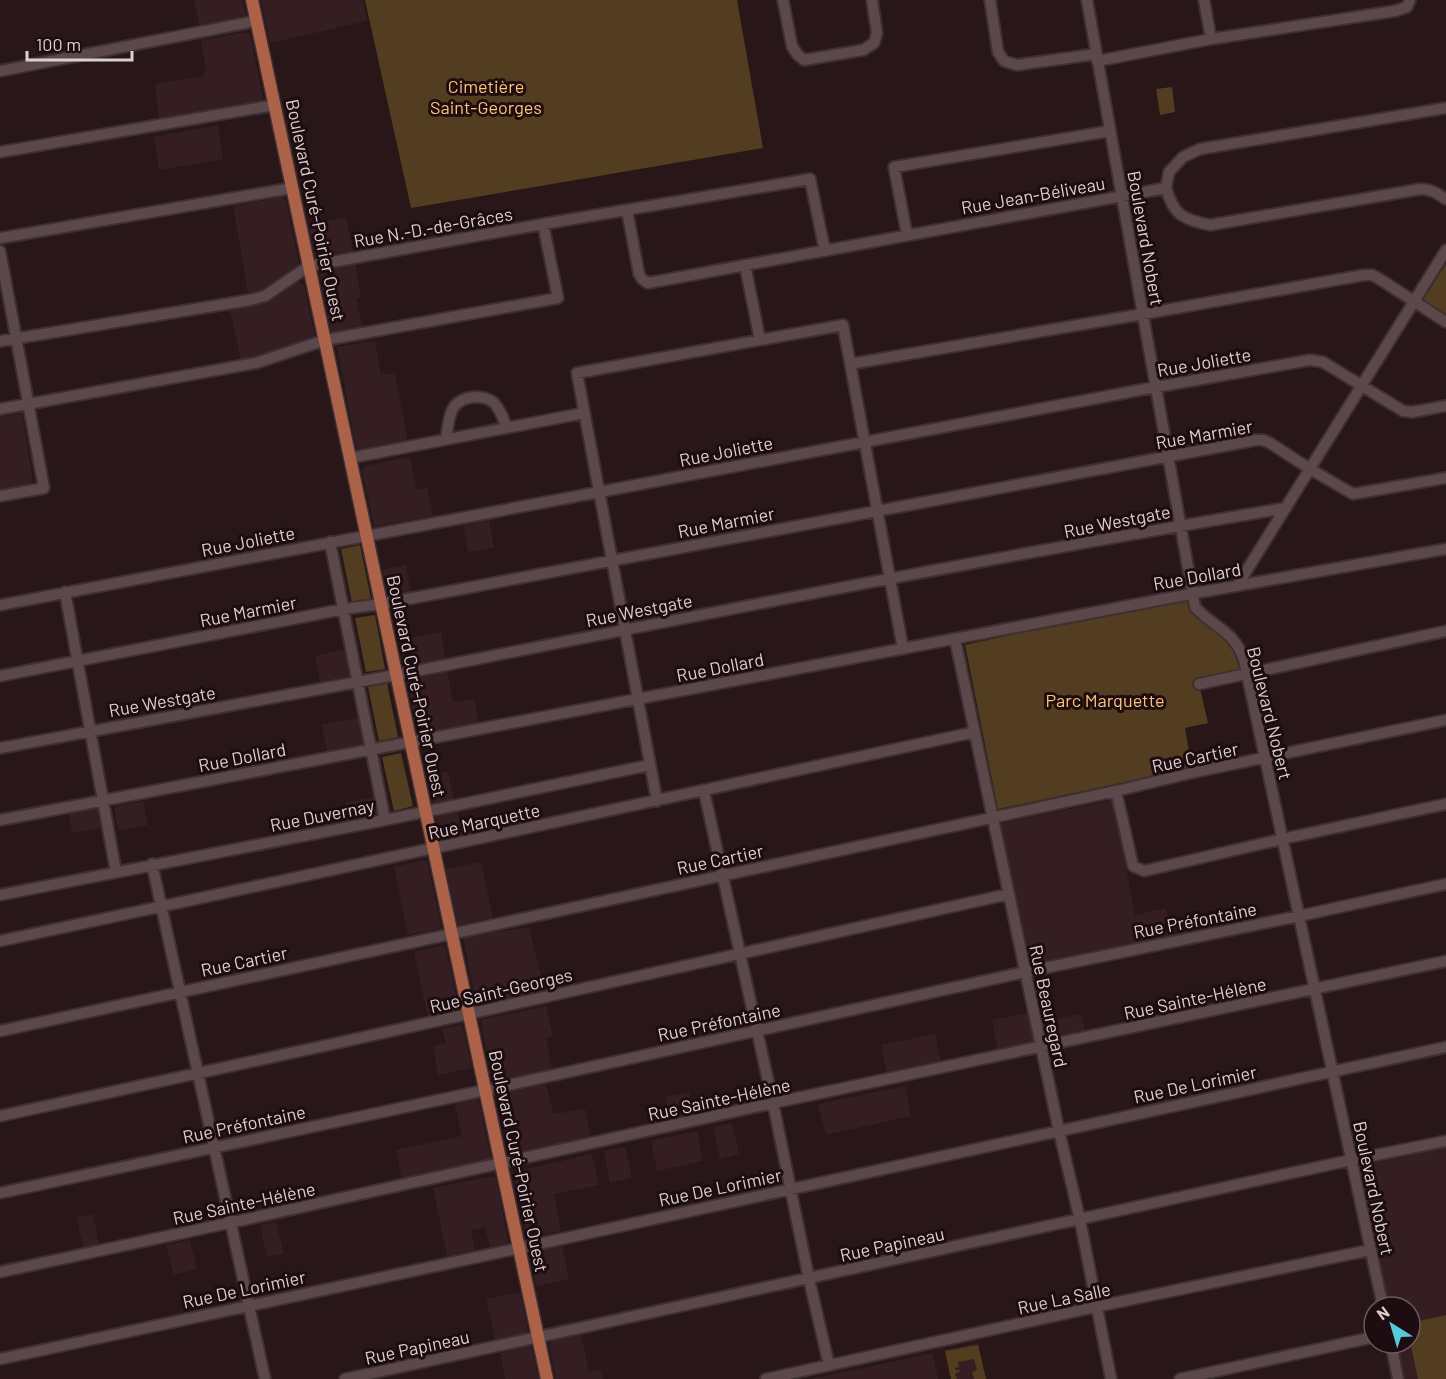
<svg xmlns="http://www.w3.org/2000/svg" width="1446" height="1379" viewBox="0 0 1446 1379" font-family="Barlow,sans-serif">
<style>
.built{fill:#351e22}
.green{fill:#533d20}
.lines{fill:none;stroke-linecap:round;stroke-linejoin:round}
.minor-casing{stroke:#3d3032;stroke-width:14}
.major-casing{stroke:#3d3032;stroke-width:15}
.minor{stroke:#5c474a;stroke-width:10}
.major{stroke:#ac6149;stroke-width:12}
.labels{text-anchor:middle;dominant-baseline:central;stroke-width:6;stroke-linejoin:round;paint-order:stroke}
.park-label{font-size:18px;fill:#fec477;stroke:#1e0d10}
.street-label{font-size:18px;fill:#dccfd1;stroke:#1e0d10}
</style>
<rect width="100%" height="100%" fill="#281619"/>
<path class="built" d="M194 0H242L246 16 242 20 200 28Z
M261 0H363L367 21 270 43Z
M247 32 250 34 263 98 261 101 159 119 155 84 203 76 206 70 201 40Z
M218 125 223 159 159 170 154 137Z
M282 197 286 201 299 264 279 279 263 290 248 293 233 206Z
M346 217 353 251 315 257 309 225Z
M355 263 361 297 356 298 363 329 334 334 331 332 319 271 320 269Z
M300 282 304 286 315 337 313 340 260 356 241 361 230 311 255 306 275 298 296 283Z
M375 341 381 375 395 373 408 443 361 451 356 448 337 347Z
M18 414H21L23 419 33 481 28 485 0 490V417Z
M410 457 417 490 427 488 433 516 375 526 374 525 362 470 365 466Z
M489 520 494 548 468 552 463 525Z
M406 565 411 593 390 597 387 594 382 570Z
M441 632 445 658 404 665 399 640Z
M348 649 351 673 349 676 320 682 315 656Z
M447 671 453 702 474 699 479 724 419 735 407 682 409 679Z
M360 717 364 743 362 746 327 752 322 725Z
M448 772 454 800 434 804 428 776Z
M374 797 377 812 375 815 347 820 345 803Z
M1113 800 1135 915 1166 908 1173 936 1032 968 1000 824Z
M143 801 148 825 118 830 114 809 117 806Z
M95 809 99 810 102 827 72 833 69 814Z
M457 809 463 838 443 842 441 840 436 817 440 814Z
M423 860 427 861 441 926 439 929 408 935 394 867Z
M481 862 493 917 458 925 445 869Z
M529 927 545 993 477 1007 463 937Z
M443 945 446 949 459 1008 456 1012 428 1017 414 952Z
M546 1006 553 1036 546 1038 552 1069 492 1082 481 1020Z
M1027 1013 1034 1043 998 1051 992 1020Z
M1081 1014 1085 1031 1051 1040 1049 1036 1045 1021Z
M460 1025 463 1027 472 1068 438 1075 433 1046 446 1044 442 1029Z
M935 1034 941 1063 887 1074 881 1045Z
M546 1084 554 1114 585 1109 592 1139 509 1156 497 1095Z
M905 1086 911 1116 826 1135 818 1104Z
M689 1092 694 1115 670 1121 665 1097Z
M476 1099 479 1102 491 1158 490 1160 402 1179 396 1150 462 1136 455 1104Z
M732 1123 739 1154 720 1159 713 1128Z
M697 1131 703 1161 657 1171 651 1141Z
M625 1147 632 1178 610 1183 604 1151Z
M1446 1148V1379H1404L1396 1343H1410V1307H1388L1359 1166Z
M592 1154 599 1185 554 1194 561 1231 527 1237 513 1172Z
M492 1176 496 1178 508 1241 506 1244 490 1247 485 1227 471 1230 475 1250 447 1256 433 1188Z
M93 1214 99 1244 83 1247 76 1217Z
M276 1222 284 1254 267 1257 260 1225Z
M190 1240 197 1269 174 1275 166 1245Z
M562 1246 569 1279 536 1286 529 1252Z
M520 1292 528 1330 525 1334 495 1340 486 1299Z
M581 1335 589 1372 601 1369 603 1379H556L549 1346 552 1341Z
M978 1343 986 1379H951L945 1350Z
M530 1346 532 1349 539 1379H505L500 1353Z
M933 1353 938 1379H811Z"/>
<path class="green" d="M365 0H737L763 148 411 208Z
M1172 87 1175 112 1160 115 1156 89Z
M1446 264V315L1423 300Z
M360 545 371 599 352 603 341 549Z
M1193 594 1196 611 1228 637 1247 674 1199 684 1208 723 1185 728 1192 768 998 809 965 645Z
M375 615 385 669 366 672 355 618Z
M387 683 398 737 379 741 368 687Z
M401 753 413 806 394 811 382 757Z
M1446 1315V1379H1418L1410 1341V1323Z
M978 1345 986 1379H974L972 1372 977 1370 974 1359 958 1362 959 1367 955 1368V1370H960V1371L955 1374 957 1379H951L945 1351Z"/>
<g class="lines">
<g class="minor-casing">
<path id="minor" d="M783 0 792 46 797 54 804 60 863 50 874 43 877 33 872 0
M990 0 998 52 1004 61 1017 65 1096 54
M1087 0 1195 607C1214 628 1234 630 1244 660L1383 1307
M1204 0 1211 39
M1097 61 1211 39 1395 11 1407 7 1410 0
M0 71 256 21
M0 152 275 105
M1166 188C1174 216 1183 219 1210 225L1421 189C1431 189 1438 194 1446 199
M627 210 639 274 642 279 648 283 1166 188 1169 172 1183 157 1200 149 1446 108
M907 235 894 167 1110 131
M0 238 292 188
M0 251 44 488 0 496
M745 265 760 340
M0 341 250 300 265 296 309 266 543 224 810 179 825 251
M850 364 1143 314 1364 275H1372L1378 278 1446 322
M0 409 256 363 325 340 558 298 543 224
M446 439C449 417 449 399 475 397 481 397 488 398 493 402 500 408 503 419 507 427
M350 458 584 413
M330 542 385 820
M1237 586 1446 250
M65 592 116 872
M0 605 1156 387 1310 360 1323 362 1403 411 1412 412 1446 406
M955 639 1059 1131 1080 1220 1111 1379
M0 676 344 609 381 604 1256 440H1263L1270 443 1310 469 1353 494 1446 478
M1199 684 1446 631
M0 748C133 723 267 700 401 674 695 616 989 557 1286 508
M704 791 773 1103 809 1279 829 1365
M1116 791 1133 866 1144 871 1282 839 1446 804
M657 801 577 373 843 325 903 649
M0 820 1201 592 1446 549
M152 864 265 1379
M0 895 385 820 650 765
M0 941 975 732
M0 1031 1116 791 1195 772 1446 720
M0 1116C337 1045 673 967 1009 894
M0 1193 486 1090 1025 972 1299 916 1446 884
M0 1272 238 1221 773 1103 1446 961
M1391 1343 1398 1379
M0 1359 520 1248 1446 1047
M345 1379 1351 1160 1446 1141
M766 1379 1109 1304 1370 1250
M1180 1379 1374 1337"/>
</g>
<g class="major-casing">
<path id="major" d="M252 0 547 1379"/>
</g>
<use href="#minor" class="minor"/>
<use href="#major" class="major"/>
</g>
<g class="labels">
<g class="park-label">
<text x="486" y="86">Cimetière<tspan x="486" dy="21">Saint-Georges</tspan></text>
<text x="1105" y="700">Parc Marquette</text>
</g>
<g class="street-label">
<text transform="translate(1033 195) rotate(-10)">Rue Jean-Béliveau</text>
<text transform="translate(316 210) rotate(78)">Boulevard Curé-Poirier Ouest</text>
<text transform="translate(433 227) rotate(-10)">Rue N.-D.-de-Grâces</text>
<text transform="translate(1146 238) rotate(80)">Boulevard Nobert</text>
<text transform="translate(1204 362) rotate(-10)">Rue Joliette</text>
<text transform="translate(1204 434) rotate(-10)">Rue Marmier</text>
<text transform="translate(726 451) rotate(-11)">Rue Joliette</text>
<text transform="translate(1117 521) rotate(-11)">Rue Westgate</text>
<text transform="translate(726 522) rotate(-11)">Rue Marmier</text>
<text transform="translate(248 541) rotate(-11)">Rue Joliette</text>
<text transform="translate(1197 576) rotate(-10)">Rue Dollard</text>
<text transform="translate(639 610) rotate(-11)">Rue Westgate</text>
<text transform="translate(248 611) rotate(-11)">Rue Marmier</text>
<text transform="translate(720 667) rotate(-11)">Rue Dollard</text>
<text transform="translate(417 686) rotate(78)">Boulevard Curé-Poirier Ouest</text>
<text transform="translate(162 701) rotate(-10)">Rue Westgate</text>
<text transform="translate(1270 713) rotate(76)">Boulevard Nobert</text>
<text transform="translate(242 757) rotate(-11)">Rue Dollard</text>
<text transform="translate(1195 757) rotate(-12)">Rue Cartier</text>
<text transform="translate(322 815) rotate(-11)">Rue Duvernay</text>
<text transform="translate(484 821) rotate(-12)">Rue Marquette</text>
<text transform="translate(720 859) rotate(-12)">Rue Cartier</text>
<text transform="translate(1195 920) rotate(-11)">Rue Préfontaine</text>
<text transform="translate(244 961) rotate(-12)">Rue Cartier</text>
<text transform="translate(501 990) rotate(-13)">Rue Saint-Georges</text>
<text transform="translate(1195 998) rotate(-12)">Rue Sainte-Hélène</text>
<text transform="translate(1049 1006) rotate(78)">Rue Beauregard</text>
<text transform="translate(719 1022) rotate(-12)">Rue Préfontaine</text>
<text transform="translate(1195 1084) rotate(-12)">Rue De Lorimier</text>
<text transform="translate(719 1099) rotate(-12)">Rue Sainte-Hélène</text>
<text transform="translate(244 1124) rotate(-12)">Rue Préfontaine</text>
<text transform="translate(519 1161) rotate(78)">Boulevard Curé-Poirier Ouest</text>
<text transform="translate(720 1187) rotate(-12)">Rue De Lorimier</text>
<text transform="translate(1374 1188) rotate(78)">Boulevard Nobert</text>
<text transform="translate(244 1203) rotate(-12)">Rue Sainte-Hélène</text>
<text transform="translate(892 1244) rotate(-12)">Rue Papineau</text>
<text transform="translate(244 1289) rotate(-12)">Rue De Lorimier</text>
<text transform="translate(1064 1298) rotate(-12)">Rue La Salle</text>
<text transform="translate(417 1347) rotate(-12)">Rue Papineau</text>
</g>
</g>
<g transform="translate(1392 1325) rotate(323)"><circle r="28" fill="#1e0d10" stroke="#6a5b5d" stroke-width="1.5"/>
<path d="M0-4.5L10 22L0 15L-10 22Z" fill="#53cbdb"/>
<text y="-9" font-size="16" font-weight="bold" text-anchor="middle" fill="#dccfd1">N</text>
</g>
<path d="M27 51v9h105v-9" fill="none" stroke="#dccfd1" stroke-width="3"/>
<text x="36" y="51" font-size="18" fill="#dccfd1" stroke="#1e0d10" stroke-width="4.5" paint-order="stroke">100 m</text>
</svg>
